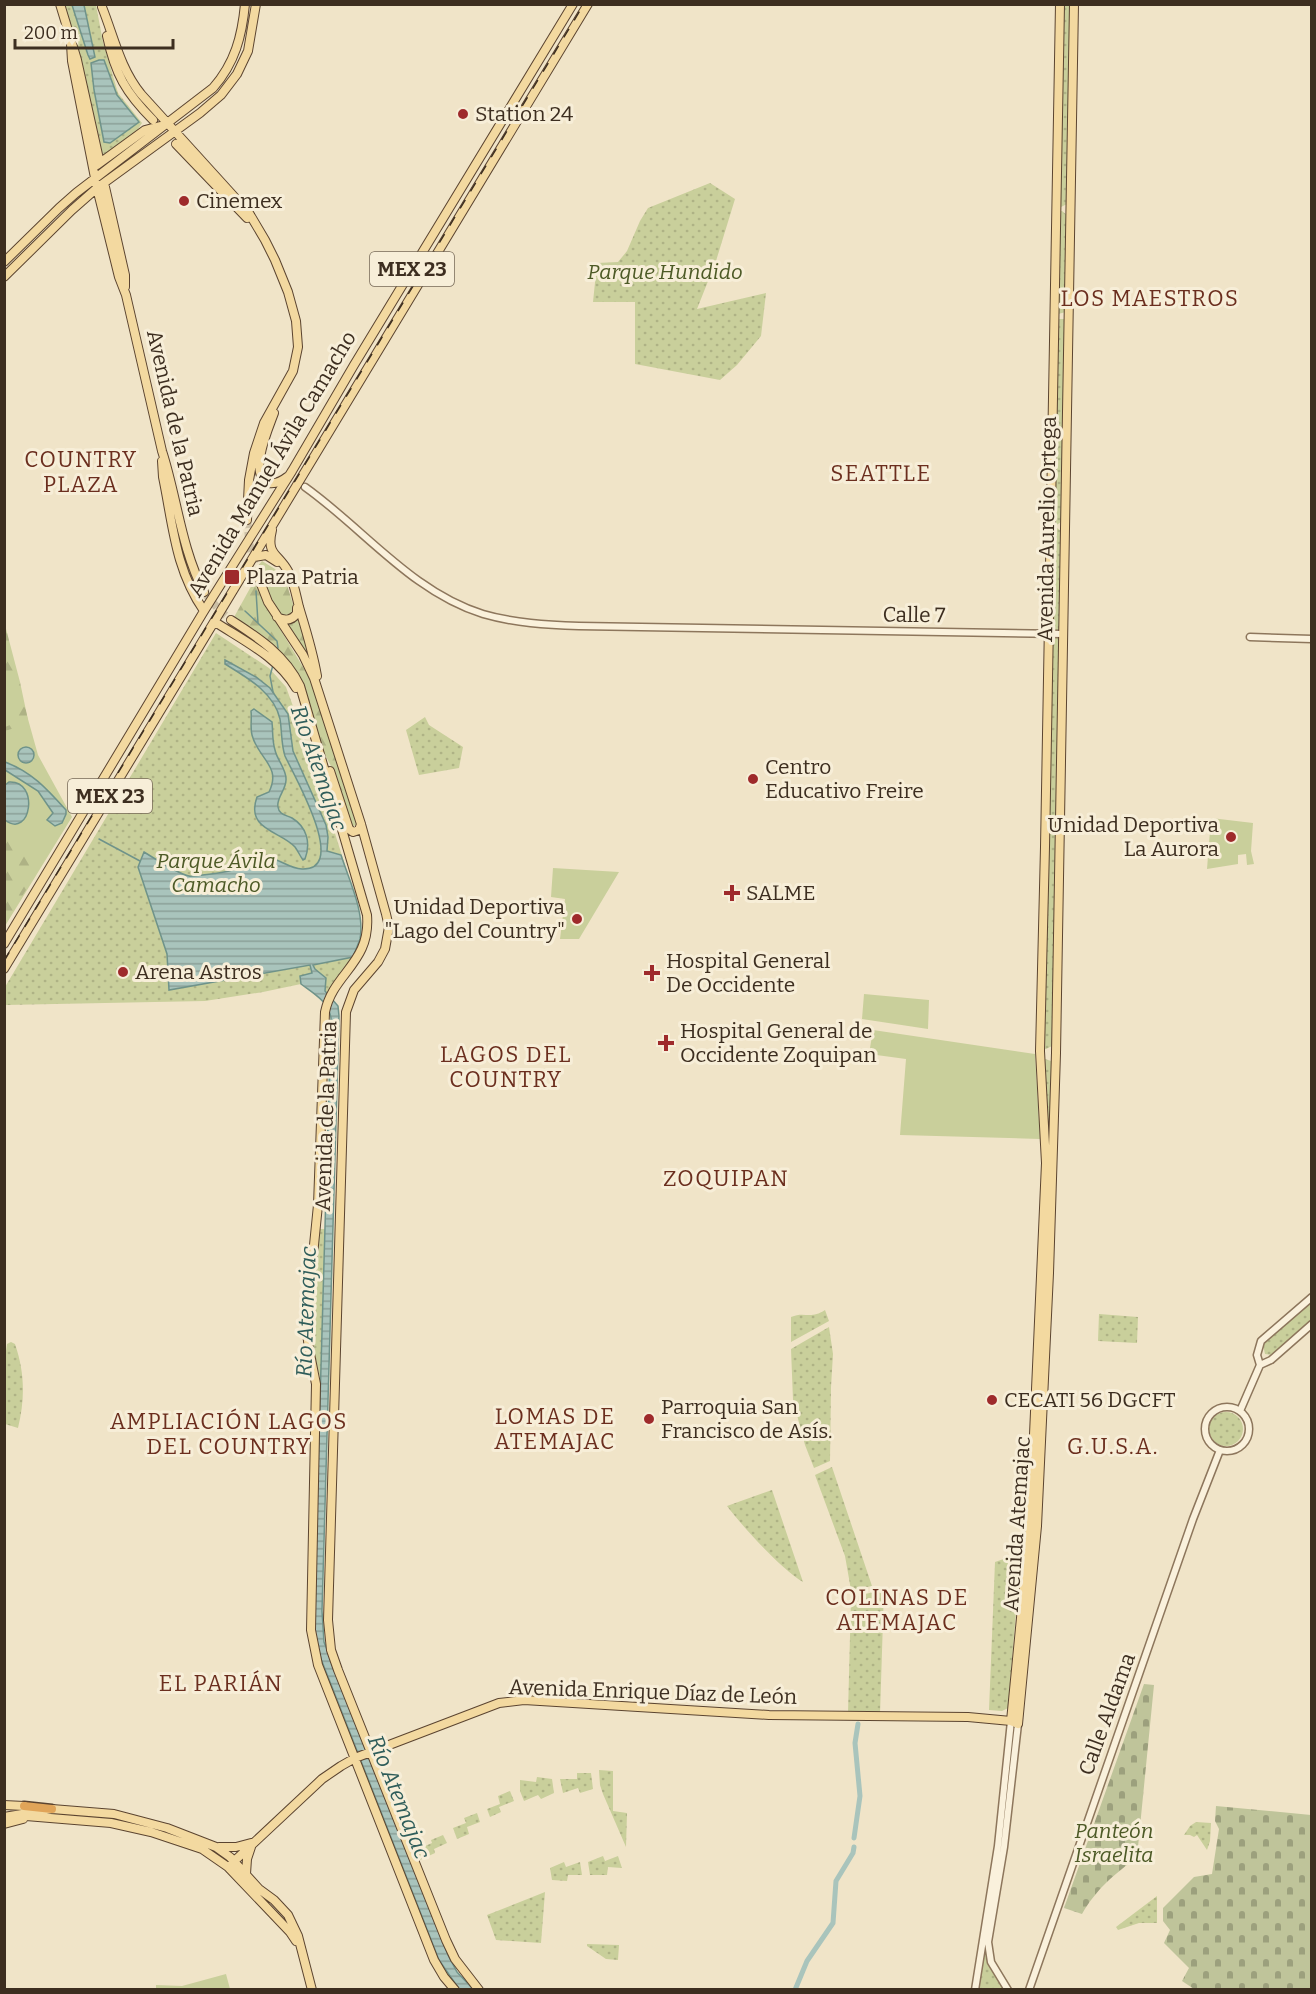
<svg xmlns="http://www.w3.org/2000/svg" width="1316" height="1994" viewBox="0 0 1316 1994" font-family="Bitter,serif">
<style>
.grass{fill:#c9cf9b}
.forest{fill:url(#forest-firs)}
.cemetery{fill:url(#cemetery-stones)}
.park{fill:url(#park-dots)}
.water{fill:url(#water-rules);stroke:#6f938a;stroke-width:1.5}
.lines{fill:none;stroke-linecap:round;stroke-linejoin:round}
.stream{stroke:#6f938a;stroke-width:1.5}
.canal{stroke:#a9c4bc;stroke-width:5}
.major-tunnel{stroke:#ccc0a6;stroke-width:8;stroke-dasharray:8 4;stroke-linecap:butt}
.minor-casing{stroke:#8d765c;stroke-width:9}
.major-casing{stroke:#5b4430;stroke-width:10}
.highway-casing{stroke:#5b4430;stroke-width:11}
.minor{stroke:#faf1dc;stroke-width:6}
.major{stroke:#f3d9a0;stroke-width:8}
.highway{stroke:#e0a458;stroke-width:8}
.rail{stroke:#3d2e20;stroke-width:1.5;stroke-dasharray:10 10;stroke-linecap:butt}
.poi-dot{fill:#9e2a2b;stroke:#f7eed8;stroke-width:2}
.labels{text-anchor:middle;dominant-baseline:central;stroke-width:6;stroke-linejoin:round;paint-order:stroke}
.shield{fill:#f7eed8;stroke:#756857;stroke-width:1.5}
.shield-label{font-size:20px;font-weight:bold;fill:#3d2e20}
.poi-label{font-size:21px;fill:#3d2e20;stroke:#f7eed8;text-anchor:start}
.park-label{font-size:21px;font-style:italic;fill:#4d5a26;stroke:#f7eed8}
.street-label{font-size:21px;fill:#3d2e20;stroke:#f7eed8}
.neighbourhood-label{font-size:22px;letter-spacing:1.5px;fill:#6b2e1e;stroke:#f7eed8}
.water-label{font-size:22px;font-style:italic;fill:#2f5d5a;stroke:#f7eed8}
</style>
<defs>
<pattern id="forest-firs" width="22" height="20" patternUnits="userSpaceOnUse" patternTransform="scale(1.5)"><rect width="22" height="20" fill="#c9cf9b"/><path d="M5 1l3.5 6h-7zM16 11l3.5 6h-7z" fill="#aeb285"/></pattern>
<pattern id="cemetery-stones" width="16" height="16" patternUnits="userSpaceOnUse" patternTransform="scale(1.5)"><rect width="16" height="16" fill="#bfc49a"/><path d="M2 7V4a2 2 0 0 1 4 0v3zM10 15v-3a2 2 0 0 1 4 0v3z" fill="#9ca07d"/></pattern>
<pattern id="park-dots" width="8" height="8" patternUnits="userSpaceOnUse" patternTransform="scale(1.5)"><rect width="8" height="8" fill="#c9cf9b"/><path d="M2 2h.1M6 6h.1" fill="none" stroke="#aeb285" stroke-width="1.8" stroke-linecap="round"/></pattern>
<pattern id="water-rules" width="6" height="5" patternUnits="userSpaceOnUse" patternTransform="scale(1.5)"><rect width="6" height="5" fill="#a9c4bc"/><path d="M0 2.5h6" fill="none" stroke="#8ba098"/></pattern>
</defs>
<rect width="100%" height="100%" fill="#f0e4c8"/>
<path class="grass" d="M4 633 38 755 72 817 5 926Z
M1211 818 1253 823 1251 851 1254 864 1247 865 1246 854 1238 855V864L1207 869Z
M553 868 619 872 579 939H560L565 899 551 897Z
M864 994 929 1000 928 1029 862 1019Z
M873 1030 1035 1054 1040 1139 900 1135 906 1059 869 1054Z
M226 1974 230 1989H156V1985L182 1986Z"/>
<path class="forest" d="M262 561 275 569 287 585 314 671C294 638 268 604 258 566Z
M254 581 265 604 312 682 357 824 351 828 333 770 320 745 284 657 262 636 233 619Z
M5 625 20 682 28 720 27 724 5 731V727L15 723 16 721 13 687 5 673Z
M5 822 14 830 19 848 39 861 45 859 5 924Z"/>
<path class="cemetery" d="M1144 1684 1154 1685 1137 1857C1113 1876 1098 1887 1082 1914L1064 1908Z
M1216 1806 1311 1815V1989H1194L1182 1981 1189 1968 1164 1943 1170 1930 1163 1921V1908L1194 1877 1212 1874 1219 1829 1215 1821Z"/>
<path class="park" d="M64 5H96L103 42 118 93 142 123 136 132 103 155 90 99Z
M1060 5H1072L1067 204 1061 207 1057 206Z
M710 183 735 199 716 261 697 309 766 293 761 336 737 365 720 380 635 364V302H593L597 263 618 262 627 251 640 221 648 208Z
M1057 211H1062L1068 216 1066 312 1058 314Z
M1057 319H1064L1066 322 1061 522 1055 526 1051 523Z
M1057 528 1061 531 1060 627 1058 631H1051V531Z
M216 633 269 668 286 687 305 739 358 906C366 958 344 961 324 1002L301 984 263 992 205 1001 5 1005V987Z
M1055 633 1061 638 1054 1010 1052 1046 1046 1049 1041 1048 1049 634Z
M425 717 429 725 463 747 459 768 419 775 406 730Z
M1042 1058 1051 1061 1050 1160Z
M320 1229H325L321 1381 310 1343 309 1327Z
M1311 1301V1321L1273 1355 1265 1354 1263 1345Z
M825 1310 829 1321 791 1342V1317C805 1311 810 1320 825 1310Z
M1099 1314 1138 1317 1137 1343 1098 1341Z
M829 1327 833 1354 831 1387 830 1461 814 1468 805 1445 793 1400 791 1349Z
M11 1342 15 1344C25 1373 25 1399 18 1428L5 1424 4 1365 7 1344Z
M1209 1429a17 17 0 1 1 34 0a17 17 0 1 1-34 0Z
M832 1467 872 1586 851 1590 845 1556 815 1475Z
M772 1490 803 1582C781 1569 743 1527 727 1506Z
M1021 1553 1008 1708 1002 1711 989 1710 995 1562Z
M884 1589 880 1714 848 1713 851 1598Z
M599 1770 613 1771V1811L627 1813 626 1847 603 1794 600 1785Z
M577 1773H591L593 1789 580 1793 578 1788 563 1793 560 1779H577Z
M537 1777 552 1779 554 1793 541 1799 538 1795 524 1801 520 1791V1780L536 1782Z
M510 1791 514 1801 499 1807 501 1812 490 1817 487 1809 500 1804 498 1796Z
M477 1813 480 1822 467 1827 469 1834 457 1839 453 1828 466 1823 464 1818Z
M1196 1822 1211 1823 1210 1841 1207 1850 1197 1835 1194 1837 1190 1835H1184L1190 1826Z
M443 1835 447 1843 434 1849 435 1853 420 1860 416 1850 432 1843 431 1840Z
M603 1856 605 1861 618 1856 622 1868 608 1867 607 1875H590L588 1862Z
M564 1862 566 1867 580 1862 582 1875H568L567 1881 552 1880 550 1868Z
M545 1892 541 1943 496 1940 487 1915Z
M1157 1896V1923H1139L1118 1930 1116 1927Z
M987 1915V1957L1005 1989 976 1990Z
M587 1944 619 1945 618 1960 606 1959 587 1946Z"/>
<path class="water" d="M72 5H84L95 57 90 59 88 55Z
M99 60H104L117 95 139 122 110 143 104 142 94 90 91 63Z
M225 660 256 677 270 688 288 714 293 751 326 825 328 837 327 851 341 855C349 880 365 912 360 939 358 945 355 951 353 957L313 965 315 969 326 978 325 991 338 1006 339 1016 322 1611 324 1642 448 1955 457 1972 473 1989H459L439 1960 321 1659 315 1636 314 1611 331 1018C328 1001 314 994 301 984L300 976 312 973 310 965 169 990 167 954 138 867 144 852C152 857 181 875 189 876 192 877 226 872 229 871 238 868 245 861 254 859 277 853 284 868 302 869 350 871 293 774 285 756 281 744 282 731 280 719 274 692 246 677 225 664Z
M254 709 272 722C273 731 272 741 275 750 277 760 287 770 286 780 286 790 276 798 278 807 279 815 286 815 292 818 307 827 311 843 305 859L303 860C300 856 298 851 295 847 281 831 245 830 257 797L269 792C282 766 258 759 252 735 250 728 252 719 251 711Z
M18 755a8 8 0 1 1 16 0a8 8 0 1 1-16 0Z
M5 762C32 772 47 789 66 810V814L62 823 55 826 47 820 53 813 38 791 5 770Z
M9 782C40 780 31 840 5 820V785Z"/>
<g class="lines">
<path class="stream" d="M256 591 258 623
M245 611 277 641 278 648
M273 665 270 676 273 692
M99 839 140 861"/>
<path class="canal" d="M854 1838 860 1796 855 1743 858 1724
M795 1990 807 1961 833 1923 836 1881 853 1853 854 1847"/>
<path class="major-tunnel" d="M247 520 250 547 257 574
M204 592 220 611 231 620"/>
<g class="minor-casing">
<path id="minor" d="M305 487C364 529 412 592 483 614 514 623 547 625 579 626L1063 634
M1250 637 1312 639
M1260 1365 1257 1355 1261 1341 1312 1297
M1205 1429a22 22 0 1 1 44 0a22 22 0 1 1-44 0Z
M1240 1411 1260 1365 1271 1360 1312 1324
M975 1990 998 1846 1011 1721
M1008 1990 991 1962 988 1942 1004 1847 1018 1724
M1029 1990 1193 1519 1220 1450"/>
</g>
<g class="major-casing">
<path id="major" d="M60 4 77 60 99 159
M102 7C114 37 120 68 141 94L249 213 265 240 275 260 288 292 296 321 298 347 293 371 264 423 254 453 249 480 247 520
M107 36C115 74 126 93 153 120
M71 44 72 61 97 188 119 277 126 295 162 451C177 497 181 548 204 592
M176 144 247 218
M97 165 145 130 160 126
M105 187 125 275V287
M4 262 59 208 76 193 213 88C235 63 242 36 245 4
M4 277 72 210 97 188 200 113 221 95 237 74 248 51 256 4
M274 413C269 427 247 476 269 483 276 484 282 481 287 477
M162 461 163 477C173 525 175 569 204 611
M272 530C266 555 278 553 288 571 294 582 296 595 299 607 306 630 313 652 317 676
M254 557 266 555 277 562
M257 574 268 602 303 655 314 678 361 824 386 914 389 927 385 949 378 962 354 990 346 1012 328 1620 331 1650 338 1670 446 1940 455 1959 479 1990
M277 617C285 621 292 621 297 613V608
M231 620C259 638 285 655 300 686L367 915C371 963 333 973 325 1012L318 1205 306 1325 309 1349 316 1384 311 1630 318 1665 434 1960 444 1977 455 1990
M215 622C244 641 278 657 296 688
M330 771 349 829 353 832 359 830 361 824
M4 944 204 611 292 471 354 365 573 4
M4 969 588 4
M1011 1721 1030 1525 1046 1163 1040 1051 1045 847 1060 4
M4 1805 24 1806
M26 1816 111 1823 151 1832 202 1849 228 1867 290 1932 296 1941
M4 1817 52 1809 114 1814 167 1828 216 1847 230 1857 259 1889 274 1900 288 1915 298 1936 312 1990
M4 1824 23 1819
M219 1847H236L251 1843
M228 1867 322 1779 341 1766 355 1758 499 1703 524 1700 769 1715 968 1717 1011 1721 1018 1724 1037 1526 1049 1273 1056 1053 1074 4
M246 1874 247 1859 251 1847"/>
</g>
<g class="highway-casing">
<path id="highway" d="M24 1806 52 1809"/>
</g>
<use href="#minor" class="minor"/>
<use href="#major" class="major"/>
<use href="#highway" class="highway"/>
<path class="rail" d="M4 961 584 4"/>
</g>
<g class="poi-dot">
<circle cx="463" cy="114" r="6"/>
<circle cx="184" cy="201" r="6"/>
<rect x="224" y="569" width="16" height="16" rx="3"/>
<circle cx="753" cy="779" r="6"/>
<circle cx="1231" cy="837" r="6"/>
<path d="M729 884h6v6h6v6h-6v6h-6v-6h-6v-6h6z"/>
<circle cx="577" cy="919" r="6"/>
<circle cx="123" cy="972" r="6"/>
<path d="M649 964h6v6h6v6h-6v6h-6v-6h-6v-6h6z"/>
<path d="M663 1034h6v6h6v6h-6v6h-6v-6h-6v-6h6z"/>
<circle cx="992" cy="1400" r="6"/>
<circle cx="649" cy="1419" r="6"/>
</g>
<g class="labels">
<g class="shield">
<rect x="370" y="252" width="84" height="34" rx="4.5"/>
<rect x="68" y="779" width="84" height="34" rx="4.5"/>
</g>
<g class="shield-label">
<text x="412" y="269">MEX 23</text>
<text x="110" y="796">MEX 23</text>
</g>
<g class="poi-label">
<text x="475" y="114">Station 24</text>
<text x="196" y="201">Cinemex</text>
<text x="246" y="577">Plaza Patria</text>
<text x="765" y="767">Centro<tspan x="765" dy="24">Educativo Freire</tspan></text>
<text x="1219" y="825" text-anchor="end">Unidad Deportiva<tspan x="1219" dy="24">La Aurora</tspan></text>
<text x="746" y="893">SALME</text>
<text x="565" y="907" text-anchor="end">Unidad Deportiva<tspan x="565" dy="24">"Lago del Country"</tspan></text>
<text x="666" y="961">Hospital General<tspan x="666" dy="24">De Occidente</tspan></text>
<text x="135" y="972">Arena Astros</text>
<text x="680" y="1031">Hospital General de<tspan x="680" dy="24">Occidente Zoquipan</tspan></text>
<text x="1004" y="1400">CECATI 56 DGCFT</text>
<text x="661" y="1407">Parroquia San<tspan x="661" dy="24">Francisco de Asís.</tspan></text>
</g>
<g class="park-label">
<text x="665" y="272">Parque Hundido</text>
<text x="216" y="861">Parque Ávila<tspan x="216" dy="24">Camacho</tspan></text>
<text x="1114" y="1831">Panteón<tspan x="1114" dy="24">Israelita</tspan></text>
</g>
<g class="street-label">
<text transform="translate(175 423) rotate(77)">Avenida de la Patria</text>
<text transform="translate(272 464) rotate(-59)">Avenida Manuel Ávila Camacho</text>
<text transform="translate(1047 529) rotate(-89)">Avenida Aurelio Ortega</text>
<text transform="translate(914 615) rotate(1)">Calle 7</text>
<text transform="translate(326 1116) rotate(-88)">Avenida de la Patria</text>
<text transform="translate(1017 1524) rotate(-86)">Avenida Atemajac</text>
<text transform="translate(653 1692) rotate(2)">Avenida Enrique Díaz de León</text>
<text transform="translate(1107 1714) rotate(-70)">Calle Aldama</text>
</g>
<g class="neighbourhood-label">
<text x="1150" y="298">LOS MAESTROS</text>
<text x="81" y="459">COUNTRY<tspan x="81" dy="25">PLAZA</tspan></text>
<text x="881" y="473">SEATTLE</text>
<text x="506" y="1054">LAGOS DEL<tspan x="506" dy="25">COUNTRY</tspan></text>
<text x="726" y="1178">ZOQUIPAN</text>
<text x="555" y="1416">LOMAS DE<tspan x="555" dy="25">ATEMAJAC</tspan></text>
<text x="229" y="1421">AMPLIACIÓN LAGOS<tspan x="229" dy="25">DEL COUNTRY</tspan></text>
<text x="1113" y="1446">G.U.S.A.</text>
<text x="897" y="1597">COLINAS DE<tspan x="897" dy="25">ATEMAJAC</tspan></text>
<text x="221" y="1683">EL PARIÁN</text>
</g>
<g class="water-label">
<text transform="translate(319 768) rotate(71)">Río Atemajac</text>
<text transform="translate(306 1312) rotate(-88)">Río Atemajac</text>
<text transform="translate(399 1797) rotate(68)">Río Atemajac</text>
</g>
</g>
<rect width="1316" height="1994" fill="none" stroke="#3d2e20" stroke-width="12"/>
<path d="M15 39v9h158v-9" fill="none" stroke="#3d2e20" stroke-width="3"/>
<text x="24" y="39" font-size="18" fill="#3d2e20" stroke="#f7eed8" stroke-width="4.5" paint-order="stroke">200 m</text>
</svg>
